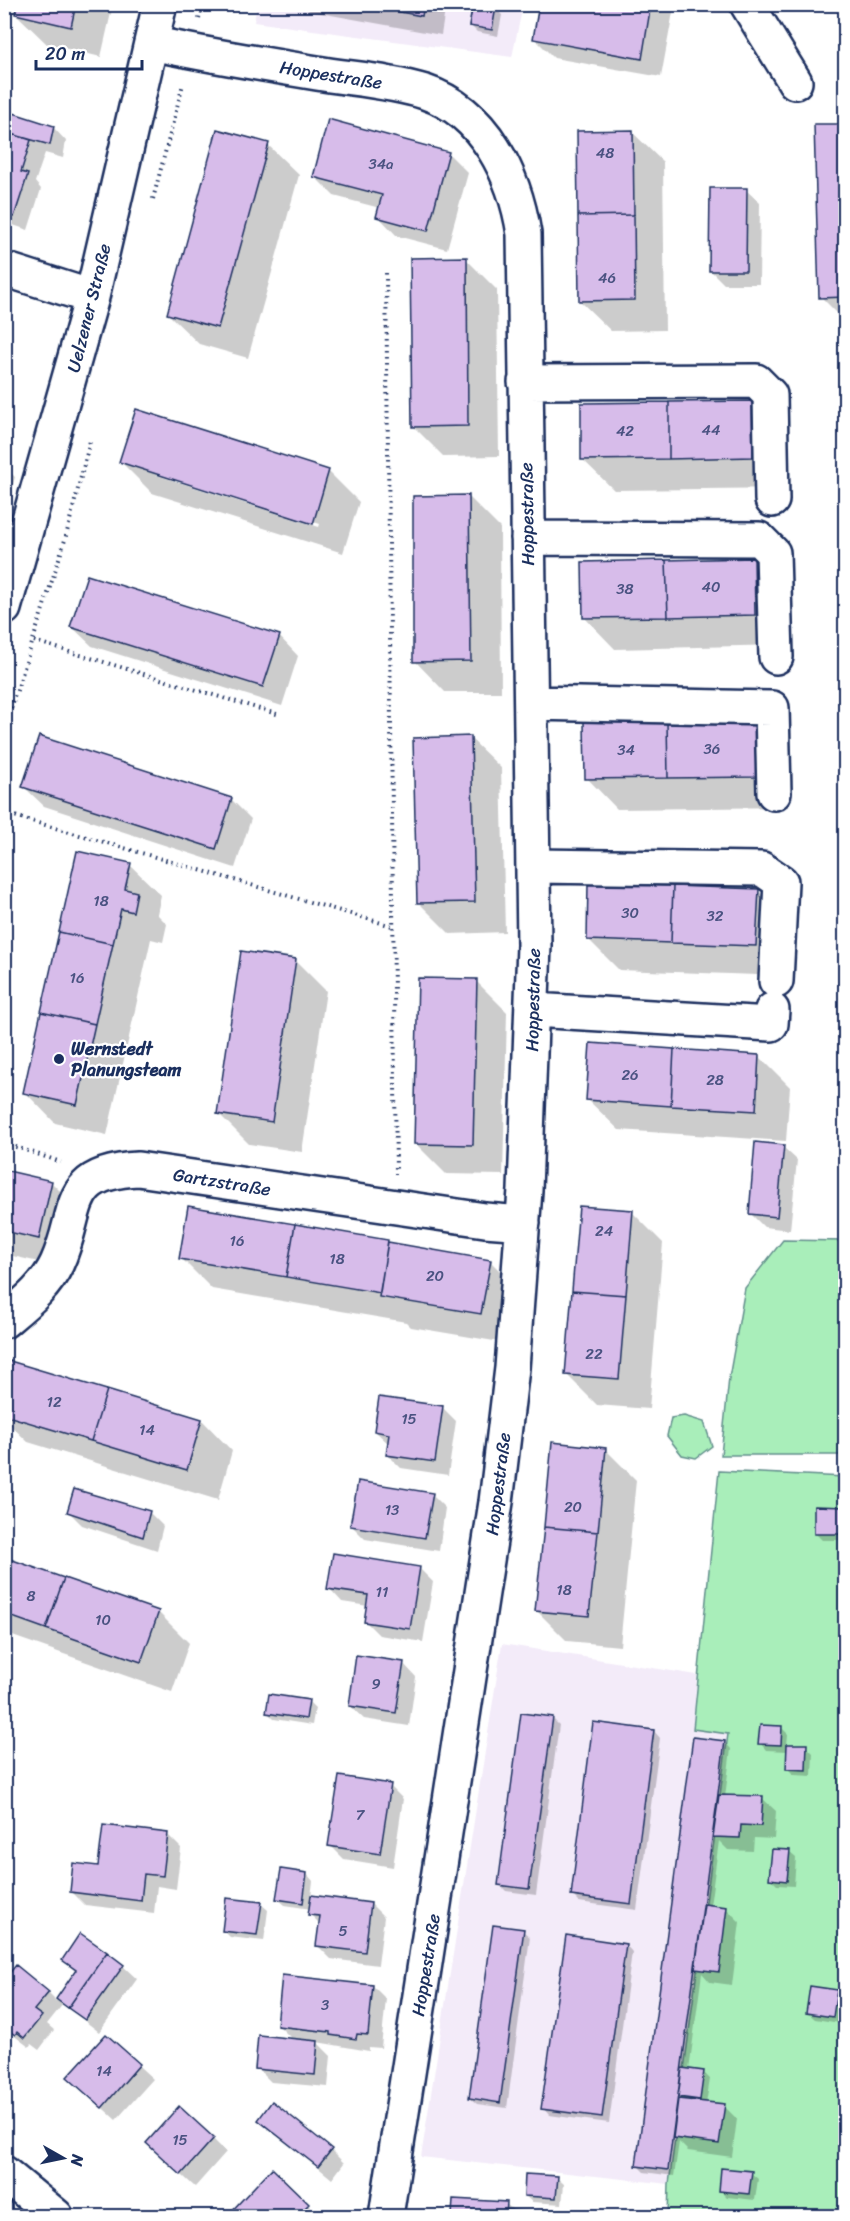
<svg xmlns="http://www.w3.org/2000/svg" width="850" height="2221" viewBox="0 0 850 2221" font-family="Sriracha,sans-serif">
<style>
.built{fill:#f3ebf9}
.green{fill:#a9eeba;stroke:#628e8c;stroke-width:1.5}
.shadow{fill:#0003;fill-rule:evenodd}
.building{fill:#d7bcea;stroke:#1b2f5e;stroke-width:1.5}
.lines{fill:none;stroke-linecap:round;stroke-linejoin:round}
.minor-casing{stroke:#1b2f5e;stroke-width:38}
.path{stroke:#1b2f5e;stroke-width:4;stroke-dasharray:1.5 4.5;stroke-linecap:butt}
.minor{stroke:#fff;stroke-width:33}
.poi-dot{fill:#1b2f5e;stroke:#fff;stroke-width:2}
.labels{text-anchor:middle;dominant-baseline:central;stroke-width:4.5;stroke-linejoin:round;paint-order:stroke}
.number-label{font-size:15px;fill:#4a5281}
.street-label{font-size:18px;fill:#1b2f5e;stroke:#fff}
.poi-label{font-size:18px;font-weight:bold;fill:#1b2f5e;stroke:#fff;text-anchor:start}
</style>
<rect width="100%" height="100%" fill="#fff"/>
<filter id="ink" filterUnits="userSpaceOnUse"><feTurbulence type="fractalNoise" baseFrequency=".0167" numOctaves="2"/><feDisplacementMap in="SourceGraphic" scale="12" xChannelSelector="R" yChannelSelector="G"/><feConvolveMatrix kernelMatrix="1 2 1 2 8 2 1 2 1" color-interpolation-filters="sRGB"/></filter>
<g filter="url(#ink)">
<path class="built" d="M257 5H523L512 57 254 22Z
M502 1644 697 1675 693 1729 728 1734 669 2184 421 2157Z"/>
<path class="green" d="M783 1240 845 1241V1455H721L729 1378 745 1288Z
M684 1416 704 1422 712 1446 696 1458 682 1455 667 1436 671 1418Z
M719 1471 845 1477V2216H668L669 2184 728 1734 693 1729Z"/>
<path class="shadow" d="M18 4H113L101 57 47 44 16 14Z
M303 4H446L441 35 309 11Z
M541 4H665L673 12 661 77 554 58 535 39Z
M495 8 502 15 498 36 477 32 471 26Z
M4 112 53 127 66 141 63 158 45 153 35 182 41 189 28 230 4 222Z
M846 125V316H840L821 297Z
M632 132 663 162 665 330 611 331 580 301Z
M268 145 299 175 248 358 199 344 168 314Z
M448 153 468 173 447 249 397 236 378 216 380 208 334 196 314 176Z
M746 190 760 203 759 284H724L711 271Z
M466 259 497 290 499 456 444 457 413 426Z
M751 402 782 433 783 488 614 490 583 460Z
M137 411 329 472 359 502 343 553 152 493 121 462ZM156 472 320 524 319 527 156 475Z
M4 466 15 477 4 518Z
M469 497 500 528 501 692H445L415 661Z
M753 560 784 590 785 645 615 649 585 618Z
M72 627 279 636 298 656 282 706 92 646Z
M470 738 501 768 505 932 450 934 419 903Z
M787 752 788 807 617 809 587 778Z
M24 787 231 799 251 819 235 868 44 806Z
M130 865 161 895 157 914 167 924 163 942 151 939 107 1135 55 1123 25 1092Z
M758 891 789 921 787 976 619 970 588 939Z
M296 961 326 991 302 1152 249 1144 218 1113Z
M476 981 507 1012 503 1175 446 1174 415 1143Z
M759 1056 790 1087 786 1141 619 1130 588 1100Z
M783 1147 797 1160 790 1230 764 1227 751 1214Z
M4 1171 51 1182 82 1213 69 1269 4 1254Z
M190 1208 490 1261 521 1292 512 1344 411 1327 406 1322 212 1289 181 1258Z
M632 1212 663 1243 649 1409 597 1405 566 1374Z
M11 1362 202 1420 232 1451 218 1500 28 1442 4 1419V1386Z
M443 1408 456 1421 448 1475 401 1468 387 1454 389 1444 375 1431Z
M606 1450 636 1480 620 1646 567 1641 536 1610Z
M432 1495 445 1508 439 1551 365 1539 352 1526Z
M846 1508V1540H822L815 1533Z
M68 1511 149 1512 163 1526 157 1550 82 1525Z
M4 1559 158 1612 189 1643 172 1692 4 1633Z
M419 1568 433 1582 423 1642 379 1635 365 1621 368 1606 342 1602 329 1588Z
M403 1663 416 1677 409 1726 364 1719 350 1706Z
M308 1701 315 1708 312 1725 274 1719 267 1712Z
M552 1718 559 1725 536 1895 506 1891 499 1884Z
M781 1727 788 1734 787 1745 806 1746 813 1753 812 1776 794 1775 788 1769V1751L766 1750 760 1743Z
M654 1731 660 1738 637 1910 579 1902 572 1895Z
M725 1742 731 1749 725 1797 762 1798 776 1811 774 1839 754 1838 753 1851 728 1850 719 1841 710 1906 726 1908 740 1922 732 1985 710 1982 702 1973 689 2070 703 2072 710 2079 706 2104 724 2106 737 2119 732 2157 688 2151 679 2142 674 2176 644 2172 638 2166Z
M390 1786 403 1799 393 1867 344 1859 330 1845Z
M167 1834 181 1848 176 1889 157 1886 154 1913 85 1905 71 1891 100 1867Z
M789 1852 796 1858 794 1886 777 1885 771 1879Z
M307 1874 313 1881 311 1897 371 1904 384 1917 378 1965 331 1959 318 1946 320 1924 310 1914 311 1909 285 1905 278 1899Z
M261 1904 268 1910 264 1941 230 1937 223 1930Z
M523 1931 530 1937 507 2108 477 2104 470 2098Z
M626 1945 632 1952 609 2123 549 2115 543 2108Z
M64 1960 123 1966 137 1979 99 2032 63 2004 47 2024 54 2030 39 2050 31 2044 29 2047 4 2028V1982L48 1993 56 2001 76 1972Z
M373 1986 386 1999 381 2048 369 2047V2051L317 2042 331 2056 328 2087 271 2082 257 2068 293 2040 278 2025Z
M836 1992 843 1998 840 2023 815 2019 808 2013Z
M106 2036 153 2079 116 2120 83 2090Z
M260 2120 331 2150 344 2163 332 2179Z
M213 2139 226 2152 195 2187 161 2156Z
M273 2171 319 2216H229Z
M751 2173 758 2179 755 2200 727 2197 720 2190Z
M557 2178 564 2184 562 2204 532 2202 525 2196Z
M455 2200 506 2204 514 2211 542 2213 545 2216H454Z"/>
<path class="building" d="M17 4H76L71 27 15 14Z
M358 4H424L422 16Z
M473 4 496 7 492 30 469 26Z
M539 4H651L642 59 533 39Z
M4 110 54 126 50 145 4 132Z
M328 119 449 152 428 231 376 217 382 195 313 177Z
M814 124H846V297L819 298Z
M217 129 269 143 218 328 167 314Z
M633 130 634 215 578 216 577 131Z
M4 132 12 134 4 159Z
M12 134 31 140 21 172 28 174 14 217 4 214V159Z
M710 188H747L746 271H709Z
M634 215 635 300 579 301 578 216Z
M467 257 468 426 412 427 410 258Z
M752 401 753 457 669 459V402Z
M669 402V459L581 460V403Z
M136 409 329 470 313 524 119 462Z
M469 495 471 661 413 662V496Z
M754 558 755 615 668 617 666 560Z
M666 560 668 617 583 618 582 562Z
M87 575 280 635 263 687 70 627Z
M756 720 757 777 668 778 667 721Z
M667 721 668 778 585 779 584 722Z
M39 736 232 798 216 849 22 787Z
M471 736 475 902 417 903 413 738Z
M77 851 131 863 125 889 137 892 133 912 121 909 113 944 59 932Z
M588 883 673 886 671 943 587 940Z
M673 886 759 889 756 946 671 943Z
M59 932 113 944 95 1024 41 1012Z
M241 951 296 959 272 1122 217 1114Z
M418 978 477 979 473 1145 414 1144Z
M41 1012 95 1024 77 1105 23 1093Z
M590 1043 674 1049 671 1106 586 1100Z
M674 1049 759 1055 756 1111 671 1106Z
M755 1142 784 1145 777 1217 749 1214Z
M4 1170 52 1181 39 1239 4 1231Z
M188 1206 295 1224 286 1277 179 1259Z
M579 1206 633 1210 626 1295 572 1291Z
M295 1224 388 1240 380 1293 286 1277Z
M388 1242 491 1260 481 1314 379 1297Z
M572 1291 626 1295 619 1379 565 1375Z
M10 1361 107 1390 91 1441 4 1415V1381Z
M107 1390 202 1419 187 1470 91 1441Z
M379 1397 443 1406 435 1462 386 1455 389 1434 374 1431Z
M552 1442 606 1448 598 1532 544 1527Z
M358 1481 433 1493 425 1538 350 1526Z
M74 1489 150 1511 143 1537 67 1512Z
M814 1506 846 1507V1534H814Z
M544 1527 598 1532 589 1616 535 1611Z
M333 1553 420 1567 410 1629 364 1622 368 1595 327 1589Z
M4 1557 64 1578 46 1629 4 1614Z
M64 1578 159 1611 141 1662 46 1629Z
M356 1655 404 1662 396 1713 349 1706Z
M269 1694 309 1700 306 1719 266 1713Z
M521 1713 553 1717 529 1889 498 1885Z
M593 1722 654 1730 631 1904 571 1896Z
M760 1725 782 1726 781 1745 758 1744Z
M693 1737 725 1741 668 2170 636 2166Z
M787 1744H807L806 1770 786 1769Z
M339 1776 391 1784 380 1854 328 1846Z
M719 1795 763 1796 761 1826 741 1825 740 1838 713 1837Z
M103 1825 168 1833 163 1876 144 1874 141 1901 70 1892 73 1863 98 1866Z
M772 1849 790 1850 787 1881 769 1879Z
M281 1869 307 1873 303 1903 276 1899Z
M311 1895 371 1903 365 1952 316 1946 320 1916 308 1915Z
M226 1898 262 1902 257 1935 222 1931Z
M704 1904 727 1907 719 1972 695 1969Z
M493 1925 524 1929 500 2103 469 2098Z
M80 1933 107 1952 68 2008 56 1999 76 1970 62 1960Z
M566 1935 626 1944 602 2117 541 2109Z
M107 1952 124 1965 85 2020 68 2008Z
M16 1965 49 1992 34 2010 42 2016 24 2038 17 2032 15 2035 4 2027V1980Z
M282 1975 373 1985 368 2035 357 2034 356 2039 330 2035V2032L277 2026Z
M810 1986 837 1990 833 2017 806 2013Z
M106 2034 140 2064 102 2108 67 2077Z
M258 2035 318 2041 315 2075 255 2069Z
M682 2068 704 2071 700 2100 678 2097Z
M678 2099 725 2104 719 2144 673 2138Z
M272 2101 332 2149 318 2167 258 2120Z
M179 2106 214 2138 181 2175 146 2143Z
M272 2168 309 2204 297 2216H227Z
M721 2168 752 2171 749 2194 719 2191Z
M525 2174 558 2176 556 2198 524 2196Z
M453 2199 507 2202 506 2216H452Z
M507 2210 542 2212V2216H506Z"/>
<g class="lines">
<g class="minor-casing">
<path id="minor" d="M747 4 795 82
M151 43C206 55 261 64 317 73 352 79 390 81 425 92 485 112 515 176 524 234L534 945 525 1190 512 1368 496 1502 386 2216
M4 269 92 297
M525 382 756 381 770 395 772 500
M528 538 759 539 773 553 776 657
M4 608 92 297 160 4
M531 703 772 708 774 793
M533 866 762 869 781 882 776 981
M533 1010 771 1024 772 1010
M4 1321C24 1304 46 1287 57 1263 81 1211 62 1173 138 1169L485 1220 523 1223
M4 2173 56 2216"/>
</g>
<path class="path" d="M199 19 202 4
M153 199 183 84
M386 273 396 1174
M34 641 280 715
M4 731 65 540 90 441
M4 813 392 926
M4 1143 61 1162"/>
<use href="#minor" class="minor"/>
</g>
</g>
<circle class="poi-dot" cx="59" cy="1059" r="6"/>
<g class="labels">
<g class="number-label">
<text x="605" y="153">48</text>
<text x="381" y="164">34a</text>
<text x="607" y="278">46</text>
<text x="711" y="430">44</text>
<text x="625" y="431">42</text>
<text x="711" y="587">40</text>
<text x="625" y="589">38</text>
<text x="712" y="749">36</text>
<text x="626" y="750">34</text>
<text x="101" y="901">18</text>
<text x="630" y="913">30</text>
<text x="715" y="916">32</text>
<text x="77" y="978">16</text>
<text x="630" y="1075">26</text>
<text x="715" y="1080">28</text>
<text x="604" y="1231">24</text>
<text x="237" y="1241">16</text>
<text x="337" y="1259">18</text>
<text x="435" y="1276">20</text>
<text x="594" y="1354">22</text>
<text x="54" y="1402">12</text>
<text x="409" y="1419">15</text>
<text x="147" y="1430">14</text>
<text x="573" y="1507">20</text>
<text x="392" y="1510">13</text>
<text x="564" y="1590">18</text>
<text x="382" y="1592">11</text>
<text x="31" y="1596">8</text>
<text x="103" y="1620">10</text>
<text x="376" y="1684">9</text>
<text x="360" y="1815">7</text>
<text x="343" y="1931">5</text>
<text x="325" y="2005">3</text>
<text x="104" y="2071">14</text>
<text x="180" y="2140">15</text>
</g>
<g class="street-label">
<text transform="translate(331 75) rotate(9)">Hoppestraße</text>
<text transform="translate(89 308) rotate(-76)">Uelzener Straße</text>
<text transform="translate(527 514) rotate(-91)">Hoppestraße</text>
<text transform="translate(533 1000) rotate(-89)">Hoppestraße</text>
<text transform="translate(222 1182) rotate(9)">Gartzstraße</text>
<text transform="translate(498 1484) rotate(-83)">Hoppestraße</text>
<text transform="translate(426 1965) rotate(-81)">Hoppestraße</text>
</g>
<g class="poi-label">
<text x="71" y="1049">Wernstedt<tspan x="71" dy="21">Planungsteam</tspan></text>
</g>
</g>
<rect width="850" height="2221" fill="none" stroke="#fff" stroke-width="24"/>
<rect x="12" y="12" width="826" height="2197" fill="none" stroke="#1b2f5e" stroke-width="2" filter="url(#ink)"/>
<g transform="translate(63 2158) rotate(99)" stroke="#ffffff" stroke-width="4.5" paint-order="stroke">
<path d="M0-4.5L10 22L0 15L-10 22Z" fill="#1b2f5e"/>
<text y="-9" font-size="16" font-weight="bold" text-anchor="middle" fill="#1b2f5e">N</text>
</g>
<path d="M36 60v9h106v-9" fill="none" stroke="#1b2f5e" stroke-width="3"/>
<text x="45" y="60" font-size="18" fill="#1b2f5e" stroke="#ffffff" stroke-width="4.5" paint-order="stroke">20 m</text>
</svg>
